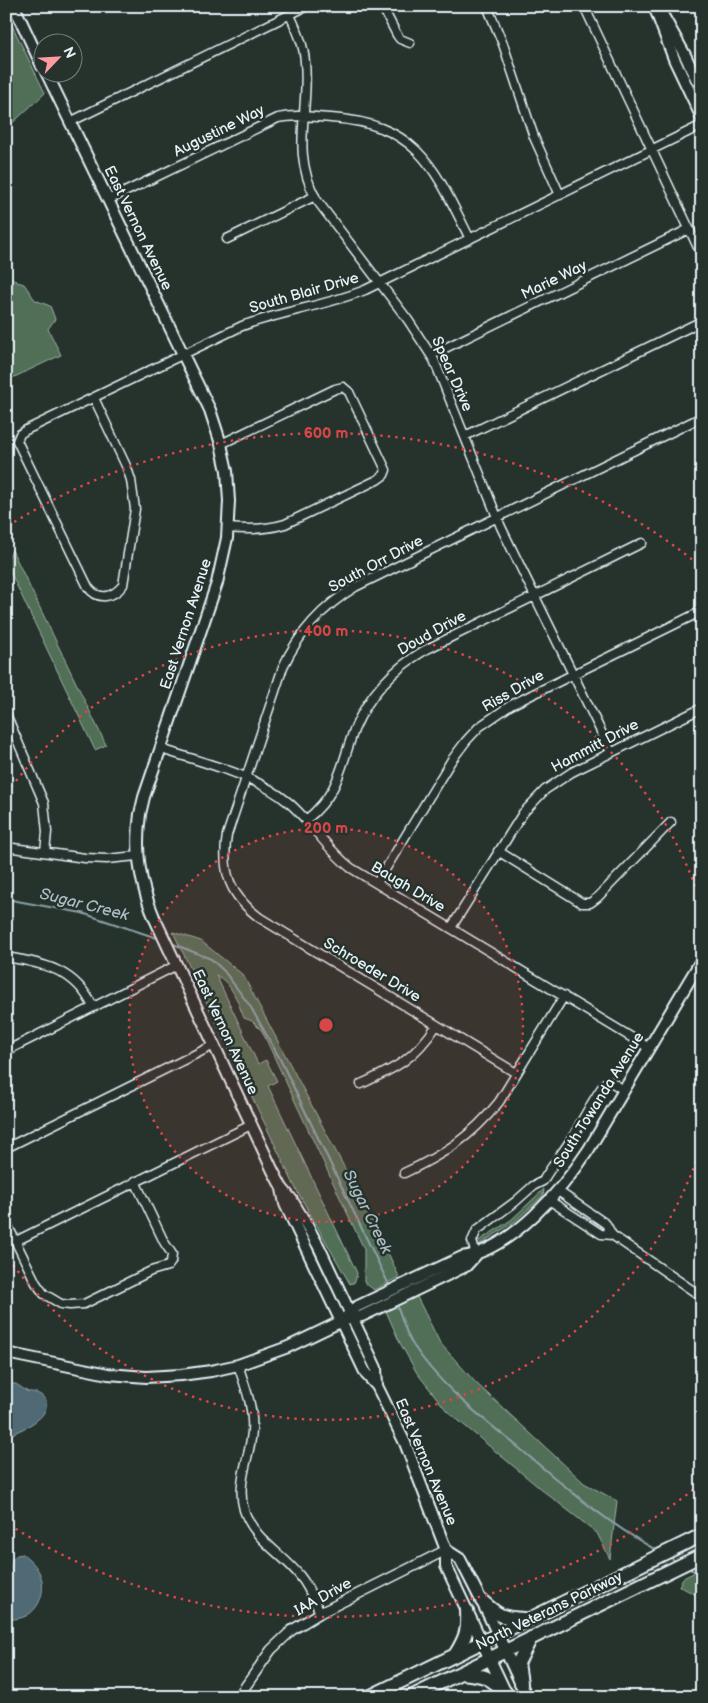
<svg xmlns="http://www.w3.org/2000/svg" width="708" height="1703" viewBox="0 0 708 1703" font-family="'Balsamiq Sans',sans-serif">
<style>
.green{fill:#516e56;stroke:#9cb0a7}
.water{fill:#4f6b75;stroke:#8ca1a9}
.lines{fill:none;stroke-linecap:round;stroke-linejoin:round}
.stream{stroke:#8ca1a9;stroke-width:2}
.minor-casing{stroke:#e8f1f8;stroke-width:11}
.tertiary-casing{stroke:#e8f1f8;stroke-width:12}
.secondary-casing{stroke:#e8f1f8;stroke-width:14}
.trunk-casing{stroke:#e8f1f8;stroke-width:16}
.minor{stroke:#26332d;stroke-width:8}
.tertiary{stroke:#26332d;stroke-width:9}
.secondary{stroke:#26332d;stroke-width:10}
.trunk{stroke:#26332d;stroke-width:12}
.ring{fill:none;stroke:#d94647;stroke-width:2.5;stroke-dasharray:2.5 5}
.labels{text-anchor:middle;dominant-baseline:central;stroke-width:5;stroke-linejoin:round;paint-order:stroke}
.street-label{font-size:15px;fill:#e8f1f8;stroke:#26332d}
.water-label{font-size:16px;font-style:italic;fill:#abbbc4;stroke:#26332d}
.centre{fill:#d94647;stroke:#26332d;stroke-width:2.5}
.ring-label{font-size:15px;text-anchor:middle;font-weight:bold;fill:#d94647;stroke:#26332d;stroke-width:5;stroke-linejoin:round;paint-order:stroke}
</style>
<rect width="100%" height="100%" fill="#26332d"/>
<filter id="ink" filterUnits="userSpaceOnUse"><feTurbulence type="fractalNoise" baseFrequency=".02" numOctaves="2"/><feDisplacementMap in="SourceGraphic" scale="10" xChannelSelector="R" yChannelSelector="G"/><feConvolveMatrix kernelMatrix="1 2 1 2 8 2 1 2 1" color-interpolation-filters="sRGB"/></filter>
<g filter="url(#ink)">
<path class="green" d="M6 13 45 93 6 129Z
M10 276 17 282 24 284 35 300 50 306 55 319 48 329 61 355 6 381V289L10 288Z
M12 550 106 745 95 750 6 563Z
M173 932 201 941 243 975 381 1237 399 1277 374 1290 364 1282V1249L262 1031 252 1021 244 1018C237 1001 233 984 216 975L258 1064 266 1060 277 1081 268 1086 357 1273 355 1282 350 1284 296 1189Z
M544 1189 543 1196 514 1222 482 1243 479 1245 477 1242 511 1220Z
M416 1295 440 1343 476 1383 584 1483 617 1501 610 1559 597 1533 542 1490 447 1411 417 1373 400 1343 386 1311Z
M702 1569V1598L679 1586 683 1578Z"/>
<path class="water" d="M6 1384H16L28 1392C41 1391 52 1401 43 1414 37 1423 16 1433 6 1436Z
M23 1554C29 1559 35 1564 39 1572 47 1587 41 1608 26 1616 20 1619 12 1619 6 1620V1578L10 1570 12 1559 17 1555Z"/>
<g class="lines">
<path class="stream" d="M6 899 82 913 160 939
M171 943 211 959 224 971 250 1006 279 1057 390 1287
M396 1303C402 1316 405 1333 413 1345 441 1387 480 1416 518 1447 563 1485 606 1523 658 1551
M669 1557 678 1562
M688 1568 702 1575"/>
<g class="minor-casing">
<path id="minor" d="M382 6 397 35 400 39 410 43
M487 6 503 44 534 137 560 195
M584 6 702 256
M290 15C297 30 304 45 305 62 310 112 290 150 316 199L408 320 434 360 501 527 611 752
M70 122 307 6
M108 200 278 118C295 114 313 117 331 118 419 124 435 169 470 239
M227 239 315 196
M431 355 689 229
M94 398 127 468 131 480 135 509 123 585C113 598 98 601 88 587L19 445 17 441 20 434 26 430 242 326C282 311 325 306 365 290L702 125
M465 436 702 321
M221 444 335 389 343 387 349 392 386 470 384 475 377 480 285 524C265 530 248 530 228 528
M6 714 44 803 47 832 45 852
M161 749C201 762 254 774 288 802 311 821 326 849 351 868L649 1048
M306 820C340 792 340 768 354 730 368 696 393 669 425 650L642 543
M6 847 85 858 107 859 137 856
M498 851 582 903H590L598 897 671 822
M377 883 451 761 466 741 479 727 511 705 702 611
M451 928 523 813 545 790 572 772 702 708
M6 957C44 963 76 970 93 1007
M6 1051 177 965
M516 1073 260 918C230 896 221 872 227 835L283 667C299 632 322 607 355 587L702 417
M361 1084C398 1067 414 1059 437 1025
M6 1148 214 1045
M404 1173C443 1155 471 1137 499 1102L564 996
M558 1191 606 1224 612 1235 702 1297
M549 1200 601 1234 612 1235
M6 1222 36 1283 44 1294 61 1304 70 1305 84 1304 151 1271 168 1266 171 1262 172 1254 164 1242 135 1181
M16 1241 251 1125
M476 1255 472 1241 477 1230 515 1202 533 1186 543 1181C552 1165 564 1151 574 1135 584 1117 593 1099 605 1083L611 1082 624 1090
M238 1365C245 1386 254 1408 252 1431 250 1458 236 1482 244 1510 254 1540 282 1553 300 1576 309 1587 314 1600 320 1613"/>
</g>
<g class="tertiary-casing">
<path id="tertiary" d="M238 1697 271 1650 292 1630 320 1613 446 1550"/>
</g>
<g class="secondary-casing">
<path id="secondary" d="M14 6 42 66
M654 6 674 59 702 118
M662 14 685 55 702 91
M46 72 210 410 221 444 227 471 229 501 227 538 217 583 144 797 140 814C135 850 139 882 154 917L273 1171 282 1188 292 1200 301 1215 319 1247 376 1368 377 1386
M282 1189 285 1204 366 1374 377 1386 405 1443 446 1550V1566L504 1689
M346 1317 356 1307 462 1257C511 1250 563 1189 589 1149L702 959
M6 1353 108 1374 146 1377 181 1375 211 1371 238 1365 288 1347 342 1321 362 1316 466 1266 476 1255
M446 1550 460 1559 489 1616 527 1697"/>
</g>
<g class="trunk-casing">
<path id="trunk" d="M482 1601C499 1616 501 1618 524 1619
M455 1655C466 1637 468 1631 467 1611
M460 1673C484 1675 489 1676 506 1693
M521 1683 518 1663 531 1638
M369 1697 702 1535
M411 1697 702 1555"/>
</g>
<use href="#minor" class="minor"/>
<use href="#tertiary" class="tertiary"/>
<use href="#secondary" class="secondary"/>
<use href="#trunk" class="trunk"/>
</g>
</g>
<circle cx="326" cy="1025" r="197" fill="#d94647" fill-opacity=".12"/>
<g class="ring">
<circle cx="326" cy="1025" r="197"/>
<path d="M701 1147A394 394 0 0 1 7 1257M7 793A394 394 0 0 1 701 903"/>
<path d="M699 1485A592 592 0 0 1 8 1524M8 526A592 592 0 0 1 699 565"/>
</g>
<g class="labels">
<g class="street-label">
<text transform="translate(219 131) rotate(-26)">Augustine Way</text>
<text transform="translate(138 228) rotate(64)">East Vernon Avenue</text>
<text transform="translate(554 280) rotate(-26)">Marie Way</text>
<text transform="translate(304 293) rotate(-16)">South Blair Drive</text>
<text transform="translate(452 374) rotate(66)">Spear Drive</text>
<text transform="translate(376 564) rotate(-28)">South Orr Drive</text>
<text transform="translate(186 624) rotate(-72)">East Vernon Avenue</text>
<text transform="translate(432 633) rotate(-29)">Doud Drive</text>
<text transform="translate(513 691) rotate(-30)">Riss Drive</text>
<text transform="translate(595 746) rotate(-28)">Hammitt Drive</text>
<text transform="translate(408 887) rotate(31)">Baugh Drive</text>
<text transform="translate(372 970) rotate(31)">Schroeder Drive</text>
<text transform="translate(225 1032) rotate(65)">East Vernon Avenue</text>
<text transform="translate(599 1100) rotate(-58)">South Towanda Avenue</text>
<text transform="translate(426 1462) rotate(67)">East Vernon Avenue</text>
<text transform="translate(323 1597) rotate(-29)">IAA Drive</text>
<text transform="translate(549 1611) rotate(-26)">North Veterans Parkway</text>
</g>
<g class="water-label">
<text transform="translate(84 905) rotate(14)">Sugar Creek</text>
<text transform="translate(367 1212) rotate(64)">Sugar Creek</text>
</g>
</g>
<circle cx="326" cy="1025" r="8" class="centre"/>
<g class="ring-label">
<text x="326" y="438">600 m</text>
<text x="326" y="636">400 m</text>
<text x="326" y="833">200 m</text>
</g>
<rect width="708" height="1703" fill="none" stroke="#26332d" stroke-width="25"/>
<rect x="12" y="12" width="683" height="1678" fill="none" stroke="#e8f1f8" stroke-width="2" filter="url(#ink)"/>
<g transform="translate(58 58) rotate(65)"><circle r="24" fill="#26332d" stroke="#747f7e"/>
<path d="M0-4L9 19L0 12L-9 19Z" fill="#ff9aa2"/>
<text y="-8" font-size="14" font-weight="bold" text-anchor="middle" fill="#e8f1f8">N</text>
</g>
</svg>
